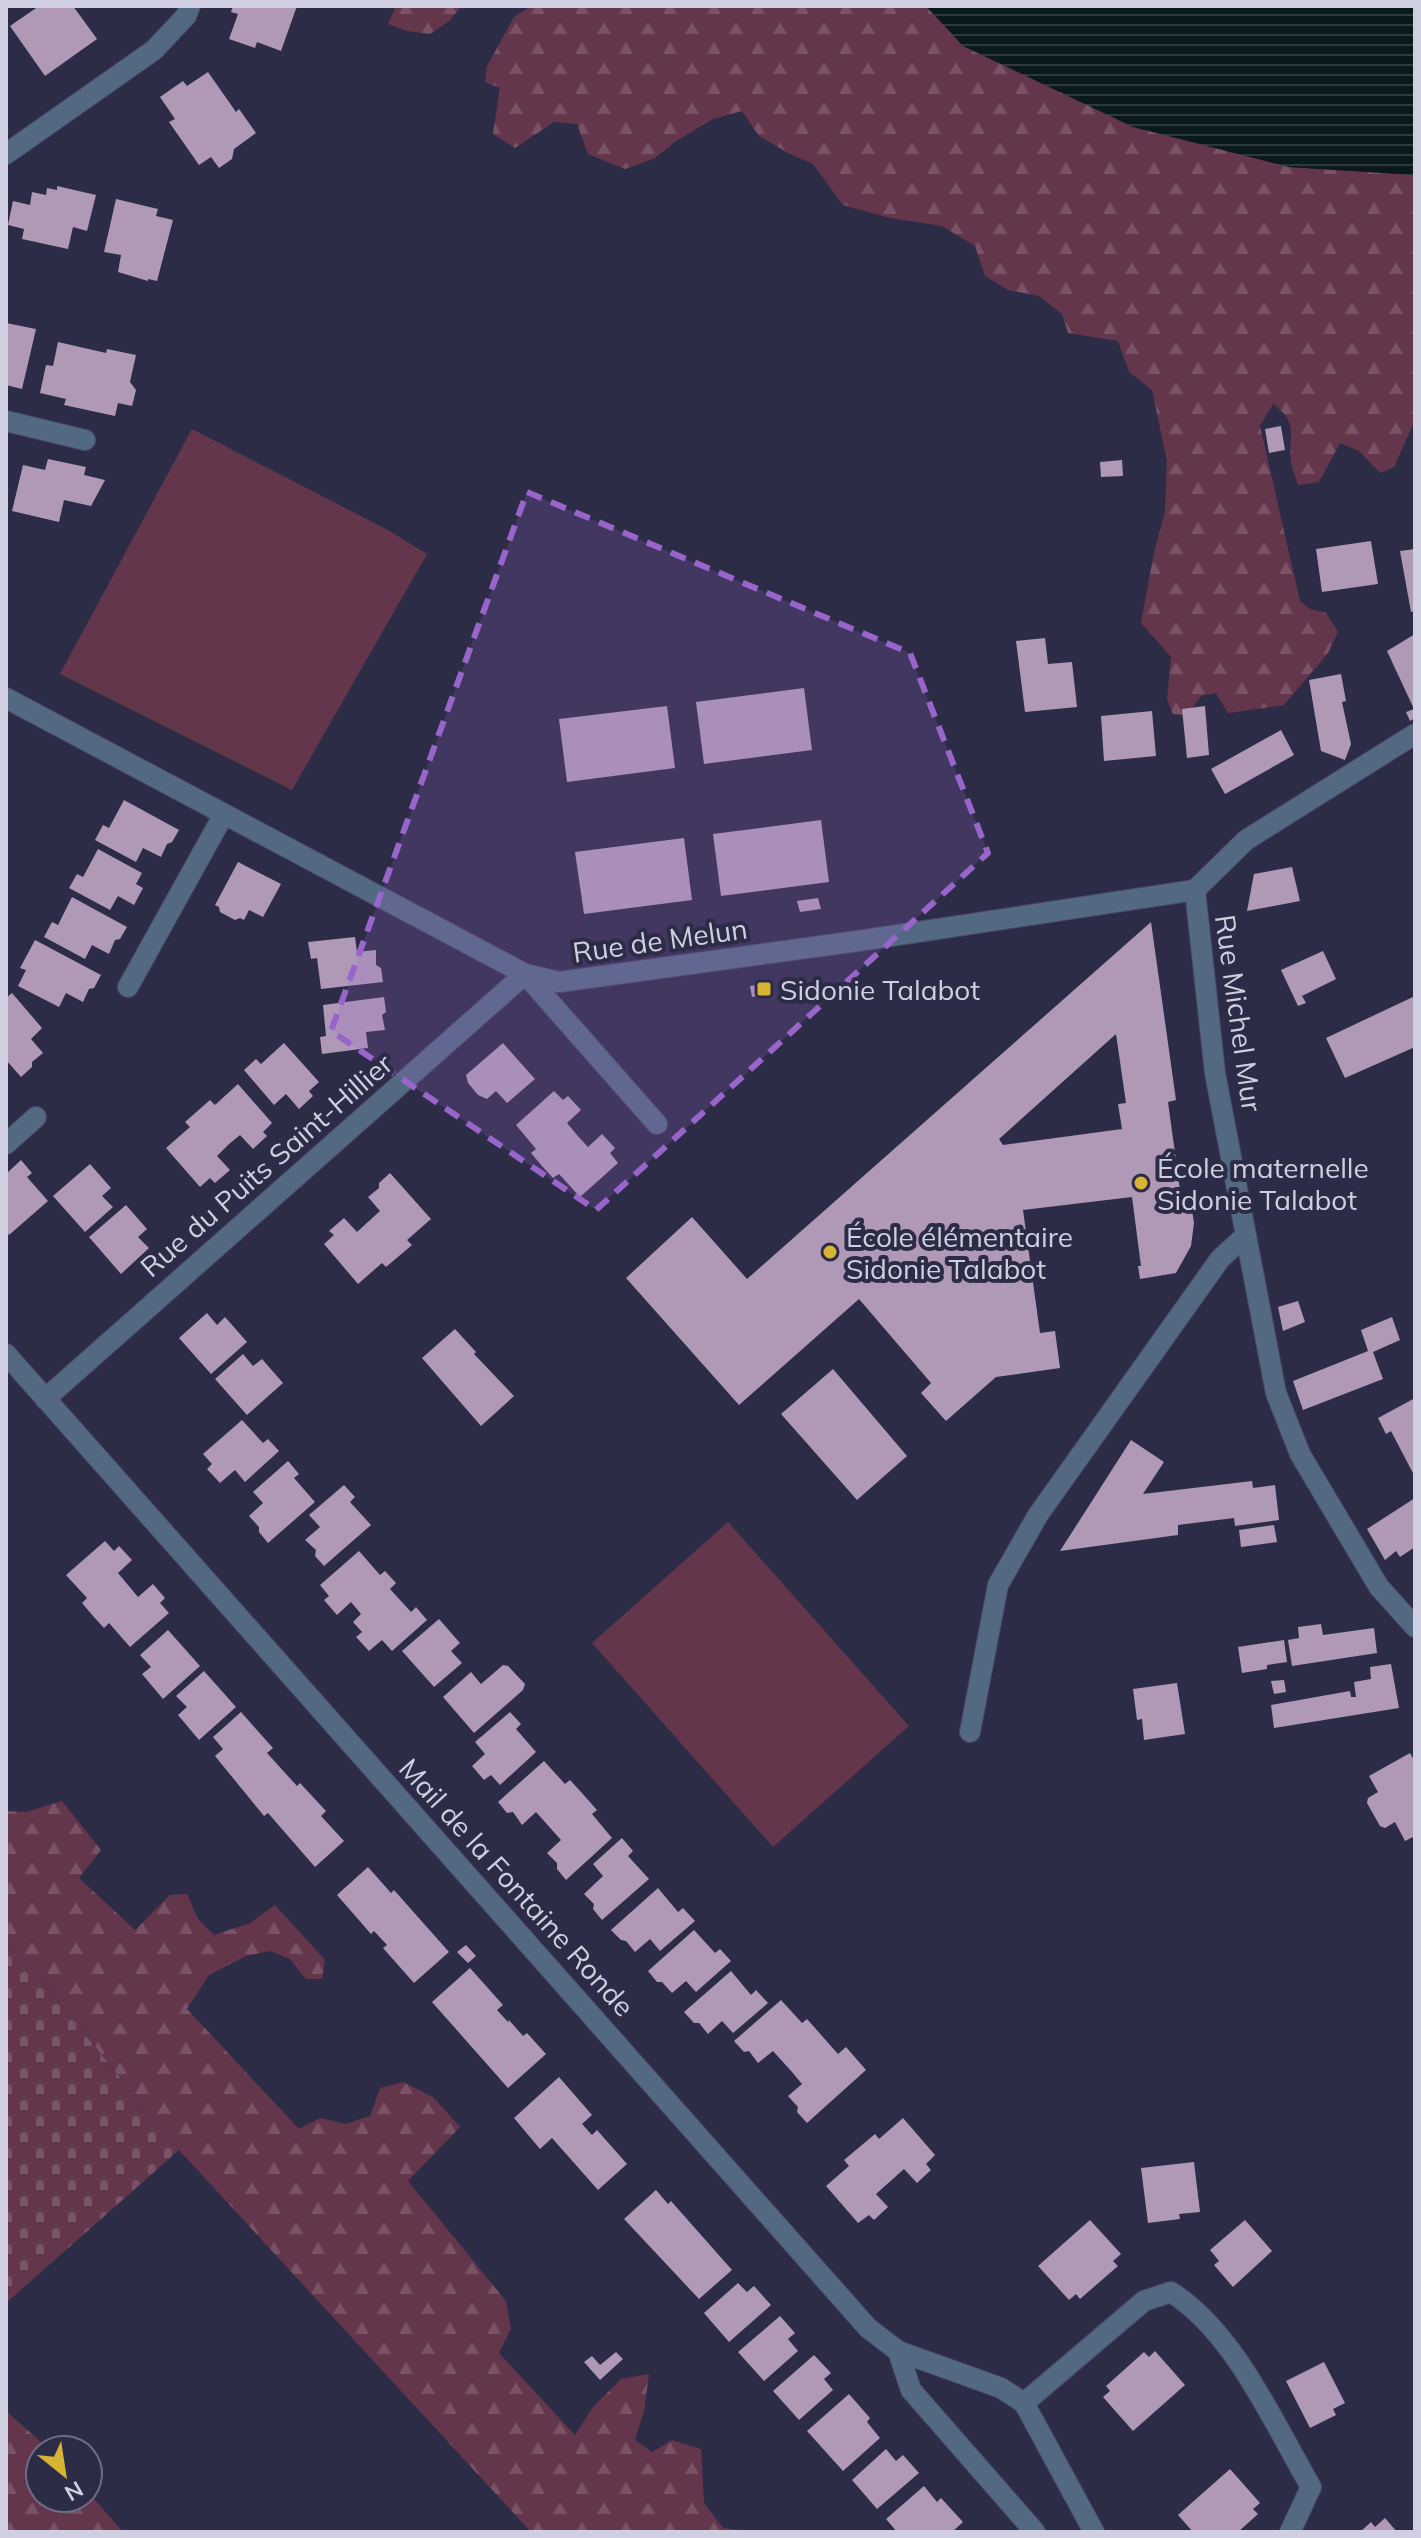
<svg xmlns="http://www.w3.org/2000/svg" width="1421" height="2538" viewBox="0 0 1421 2538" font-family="Mulish,sans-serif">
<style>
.forest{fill:url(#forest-firs)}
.cemetery{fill:url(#cemetery-stones)}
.pitch{fill:#64364b}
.water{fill:url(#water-rules)}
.building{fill:#b099b7;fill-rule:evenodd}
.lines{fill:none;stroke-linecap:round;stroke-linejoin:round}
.minor-casing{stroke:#4a4963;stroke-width:22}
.minor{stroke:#536982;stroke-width:20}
.marked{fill:#9865cb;fill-opacity:0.2;stroke:#9865cb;stroke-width:6;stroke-dasharray:16 10;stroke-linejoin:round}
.poi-dot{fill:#d8b434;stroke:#2d2c47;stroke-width:3}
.labels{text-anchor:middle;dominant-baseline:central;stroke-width:8;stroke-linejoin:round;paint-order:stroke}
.street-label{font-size:28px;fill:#cfcfe1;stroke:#2d2c47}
.poi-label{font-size:28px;fill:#cfcfe1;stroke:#2d2c47;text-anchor:start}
</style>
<defs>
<pattern id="forest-firs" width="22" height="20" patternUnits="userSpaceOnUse" patternTransform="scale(2)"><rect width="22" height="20" fill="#64364b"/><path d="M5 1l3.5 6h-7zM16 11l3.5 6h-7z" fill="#795265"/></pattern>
<pattern id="cemetery-stones" width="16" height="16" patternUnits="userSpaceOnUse" patternTransform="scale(2)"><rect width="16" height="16" fill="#64364b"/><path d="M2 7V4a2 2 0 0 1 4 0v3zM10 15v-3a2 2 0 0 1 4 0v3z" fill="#795265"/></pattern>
<pattern id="water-rules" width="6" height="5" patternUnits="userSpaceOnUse" patternTransform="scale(2)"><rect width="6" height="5" fill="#0a191d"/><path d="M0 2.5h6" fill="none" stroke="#2d393e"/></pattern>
</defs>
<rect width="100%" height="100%" fill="#2d2c47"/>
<path class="forest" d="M396 6H462L448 22 430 34 407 31 388 24Z
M531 6H926L963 46 1289 167 1415 175V420L1394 467 1380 473 1359 451 1340 443 1319 482 1298 485C1296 478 1292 469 1291 461 1288 434 1300 424 1273 404L1260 426 1300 601 1310 609 1326 613 1338 632 1328 653 1284 705 1228 713 1216 693 1201 696 1186 716 1173 714 1167 699 1171 657 1141 623 1154 552 1165 512 1167 461 1152 390 1129 372 1118 341 1068 333 1062 314 1039 296 1008 290 985 276 975 246 942 226 890 218 843 205 813 164 788 153 759 136 742 111 713 119 676 141 655 158 625 169 588 154 577 124 554 122 515 148 493 134 500 88 485 82 487 66 514 17Z
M62 1801 101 1850 79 1878 135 1930 170 1895 187 1894 198 1919 214 1935 250 1923 275 1905 325 1960 322 1979H306L290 1959 270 1951 246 1956 209 1975 187 2009 299 2129 320 2118 346 2124 370 2116 380 2088 403 2082 433 2097 460 2127 408 2181 506 2301 511 2329 499 2353 575 2435 593 2407 621 2379 649 2374 644 2411 635 2440 652 2452 672 2440 701 2449 704 2503 723 2528 757 2532H531L179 2150 6 1937V1811L26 1812Z
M6 2411 50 2450H40V2498H88V2492L123 2532H6Z"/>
<path class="cemetery" d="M6 1937 179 2150 6 2303Z"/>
<path class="pitch" d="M192 429 388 530 427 554 292 790 60 674Z
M728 1522 909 1726 773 1847 592 1643Z"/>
<path class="water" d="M926 6H1415V175L1289 167 1133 127 963 46Z"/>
<path class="building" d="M39 6H73L97 39 45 76 10 26Z
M233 6H297L281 51 257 42 255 48 229 39 238 14 231 12Z
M208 72 236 112 239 109 256 133 234 149 232 159 219 168 211 157 199 165 169 122 175 119 160 97 183 81 187 86Z
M57 186 96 195 87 231 73 227 68 249 22 239 24 229 8 225 13 201 30 205 32 192 46 195 47 188 57 190Z
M116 199 158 209 156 216 173 220 157 281 148 279V281L118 272 121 255 104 252Z
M6 323 36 329 22 389 6 385Z
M58 342 106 353 107 349 136 355 130 382 136 390 132 406 118 403 115 416 64 405 66 399 40 393 46 365 53 366Z
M1281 426 1285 450 1269 453 1265 429Z
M48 459 86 467 84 475 105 480 91 506 64 500 59 522 12 511 23 465 45 470Z
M1122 460 1123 476 1101 477 1100 462Z
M1371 541 1378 584 1322 592 1316 549Z
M1415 549V611L1411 612 1400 551Z
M1415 634V718L1410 721 1406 712 1414 709 1387 651Z
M1045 638 1048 664 1072 662 1077 707 1025 712 1016 641Z
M1341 674 1346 701 1342 702 1351 744 1345 760 1321 751 1309 680Z
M804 688 812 750 704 764 696 702Z
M667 706 675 768 567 782 559 719Z
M1205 706 1209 755 1187 758 1182 709Z
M1152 711 1156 756 1104 761 1101 716Z
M1281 730 1294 755 1225 794 1211 769Z
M124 800 179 830 172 842 167 844 161 857 143 848 136 862 95 840 103 825 109 828Z
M821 820 829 882 721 896 713 834Z
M684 838 692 900 584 914 575 852Z
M98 849 142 873 136 884 143 888 134 905 118 896 110 910 69 888 77 874 83 877Z
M238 862 281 884 263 917 249 910 244 920 240 918 235 920 220 912 219 907 215 905Z
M1292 867 1300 901 1247 911 1254 874Z
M72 897 127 927 120 939 115 940 109 954 92 945 85 959 44 937 52 922 58 925Z
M818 898 821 909 800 912 797 901Z
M1151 922 1176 1100 1168 1102 1183 1212 1192 1210 1194 1223 1191 1246 1176 1273 1140 1279 1138 1266H1141L1132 1197 1023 1210 1040 1333 1055 1331 1060 1368 996 1377 946 1421 921 1393 931 1383 859 1299 739 1405 626 1278 692 1217 747 1279ZM1116 1034 1126 1103 1118 1104 1122 1129 1003 1145 999 1139Z
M355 937 357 952 376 950V965L381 968 383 982 321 989 317 958 311 959 308 942Z
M35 940 101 975 94 988 89 989 83 1002 66 993 59 1007 18 986 26 970 20 968Z
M1323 951 1336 979 1302 996 1306 1003 1298 1006 1281 970Z
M771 983 773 993 752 997 750 986Z
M12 993 42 1028 31 1039 43 1053 32 1062V1067L21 1077 6 1060V998Z
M1415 996V1047L1345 1078 1326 1038Z
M384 997 386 1012 382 1015 385 1030 366 1032 368 1048 322 1054 320 1037 326 1036 323 1005Z
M284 1043 319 1082 309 1091 313 1096 299 1109 286 1094 274 1105 244 1070 256 1059 261 1064Z
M503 1043 535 1079 507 1103 496 1091 487 1099 478 1095 468 1083 466 1075Z
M238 1084 272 1123 263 1132 267 1136 253 1149 240 1135 228 1145 217 1156 230 1170 215 1183 210 1178 200 1187 166 1148 190 1127 185 1122 210 1100 215 1105Z
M554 1091 563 1100 568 1096 581 1110 567 1123 577 1135 588 1147 602 1134 615 1148 610 1153 618 1163 580 1197 559 1174 553 1178 542 1166 531 1153 536 1149 516 1125Z
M21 1160 32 1173 27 1177 48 1201 9 1235 6 1231V1174Z
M90 1164 111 1188 102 1196 113 1207 85 1232 53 1196Z
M390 1173 431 1219 407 1240 412 1245 386 1267 382 1263 358 1284 324 1244 334 1235 329 1231 344 1218 357 1232 380 1211 368 1197 379 1188V1183Z
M126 1205 147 1229 138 1237 149 1248 121 1274 89 1237Z
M1298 1301 1305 1322 1283 1331 1278 1307Z
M207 1313 217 1325 225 1317 247 1342 211 1374 179 1338Z
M1392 1317 1400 1340 1373 1352 1383 1379 1303 1410 1293 1381 1368 1351 1361 1330Z
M455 1329 476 1352 474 1354 514 1396 481 1426 422 1358Z
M243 1354 253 1366 262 1359 283 1383 247 1415 215 1379Z
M833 1369 907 1456 857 1500 781 1414Z
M1415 1398V1477L1391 1431 1386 1434 1378 1418Z
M242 1420 263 1443 268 1439 279 1451 245 1482 235 1470 220 1483 207 1469 212 1464 203 1454Z
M1131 1440 1164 1462 1143 1494 1252 1481 1253 1488 1275 1485 1279 1520 1235 1526 1234 1518 1178 1525V1535L1060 1551Z
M288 1461 299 1474 294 1478 315 1502 268 1543 259 1532V1527L249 1516 263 1503 253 1492Z
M344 1485 355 1497 350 1502 371 1525 324 1566 315 1556 316 1550 305 1540 320 1527 309 1515Z
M1415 1498V1547L1400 1557 1396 1551 1385 1560 1367 1529Z
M1274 1525 1277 1542 1241 1547 1239 1530Z
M105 1541 114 1551 119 1546 132 1560 118 1573 138 1597 153 1584 165 1598 160 1603 169 1613 130 1647 109 1623 104 1628 93 1616 82 1603 87 1598 66 1575Z
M359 1551 380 1575 385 1571 396 1583 390 1589 411 1612 416 1607 427 1620 392 1651 382 1640 369 1651 356 1637 362 1632 353 1622 361 1614 351 1602 337 1615 324 1600 329 1596 320 1585Z
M439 1619 460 1643 451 1651 462 1663 434 1687 402 1651Z
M1321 1624 1323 1635 1374 1628 1377 1653 1292 1666 1288 1640 1299 1638 1298 1627Z
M168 1630 200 1666 163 1699 142 1674 151 1667 140 1655Z
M1284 1640 1287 1662 1267 1665V1669L1242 1673 1238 1647Z
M1391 1664 1399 1708 1274 1728 1271 1705 1350 1691 1351 1697H1356L1354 1682 1371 1679 1370 1667Z
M503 1665 508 1666 525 1684 523 1690 474 1733 443 1697 471 1672 481 1684Z
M204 1671 236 1707 199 1740 178 1715 187 1707 176 1696Z
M1284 1680 1286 1692 1274 1694 1271 1681Z
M1177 1683 1185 1734 1144 1740 1142 1719 1137 1720 1133 1689Z
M241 1712 273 1748 267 1753 297 1786 300 1783 326 1811 321 1816 344 1841 315 1867 268 1813 264 1816 215 1756 223 1749 213 1737Z
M510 1712 521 1724 516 1729 536 1752 500 1785 491 1775 484 1780 472 1766 485 1754 475 1742Z
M1410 1753 1415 1762V1836L1405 1841 1395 1822 1385 1828 1380 1826 1367 1803 1368 1798 1378 1792 1369 1776Z
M544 1761 565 1784 570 1780 581 1792 597 1810 592 1814 612 1838 566 1880 557 1869V1863L547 1853 561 1840 536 1812 522 1825 513 1812 507 1813 498 1802Z
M622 1838 633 1851 628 1856 649 1879 602 1920 593 1909 594 1904 584 1894 603 1876 593 1864Z
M368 1867 391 1893 394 1890 449 1952 414 1983 383 1948 387 1945 374 1931 371 1934 337 1895Z
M658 1888 678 1912 683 1908 695 1921 660 1951 650 1939 635 1952 626 1941 621 1940 611 1930Z
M694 1930 715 1953 720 1949 731 1961 696 1992 686 1981 672 1993 662 1982H657L648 1971Z
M466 1945 476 1956 468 1963 457 1952Z
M470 1968 503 2005 497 2010 508 2022 509 2020 523 2036 527 2033 546 2054 508 2088 432 2002Z
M731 1971 751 1995 756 1990 768 2003 733 2033 722 2021 708 2034 699 2023H694L684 2012Z
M781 2000 802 2023 807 2019 838 2054 846 2047 866 2070 807 2123 797 2112 798 2107 788 2096 802 2084 792 2072 773 2051 758 2063 749 2051 744 2052 734 2041Z
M559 2077 592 2115 582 2124 592 2135 597 2130 627 2164 598 2190 552 2138 540 2149 514 2118Z
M903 2118 935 2155 926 2164 931 2170 917 2183 904 2169 876 2194 888 2207 874 2220 869 2215 858 2223 826 2186 849 2166 844 2160 875 2134 879 2139Z
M1194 2162 1200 2212 1179 2214 1180 2219 1148 2223 1141 2168Z
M656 2190 668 2204 671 2201 732 2270 699 2299 624 2219Z
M1090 2220 1121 2254 1113 2261 1118 2266 1080 2299 1076 2294 1069 2300 1038 2266Z
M1245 2220 1272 2251 1233 2287 1214 2265 1219 2261 1210 2250Z
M738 2283 747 2292 754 2286 771 2305 729 2342 704 2313Z
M780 2316 795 2333 788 2339 798 2351 764 2381 738 2352Z
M1155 2351 1185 2385 1133 2431 1103 2397 1110 2391 1106 2386 1144 2352 1149 2357Z
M616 2352 623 2359 600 2380 584 2362 592 2356 600 2365Z
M814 2355 831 2373 824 2379 833 2390 799 2420 773 2391Z
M1324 2362 1345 2403 1333 2409 1336 2415 1310 2428 1286 2381Z
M849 2394 870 2418 867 2422 880 2438 843 2471 807 2431Z
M886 2449 896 2461 903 2455 919 2473 877 2509 852 2480Z
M1230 2469 1260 2503 1253 2509 1258 2514 1238 2532H1193L1178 2515Z
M924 2486 937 2502 941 2498 963 2522 952 2532H897L886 2519Z
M1385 2518 1397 2532H1360L1371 2522 1375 2527Z"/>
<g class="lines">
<g class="minor-casing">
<path id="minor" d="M6 154 154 50 186 16 190 6
M6 421 85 440
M6 698 525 974 559 982 858 941 1195 890
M1195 890 1215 1073 1276 1393 1300 1454 1379 1587 1415 1627
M1195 890 1246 840 1415 734
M525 974 657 1124
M128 987 224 814
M6 1144 36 1117
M6 1354 868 2328 898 2351 1001 2388 1024 2403 1094 2532
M45 1399 525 974
M970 1732 998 1585 1038 1515 1220 1259 1246 1235
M898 2351 911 2390 1035 2532
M1024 2403 1144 2301 1171 2292C1235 2333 1273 2422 1311 2487L1290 2532"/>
</g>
<use href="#minor" class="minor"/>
</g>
<path class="marked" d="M527 492 910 653 988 853 596 1210 331 1031Z"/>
<g class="poi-dot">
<rect x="756" y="981" width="16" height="16" rx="4"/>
<circle cx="1141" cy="1183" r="8"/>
<circle cx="830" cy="1252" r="8"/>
</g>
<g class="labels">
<g class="street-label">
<text transform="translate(660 940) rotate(-8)">Rue de Melun</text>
<text transform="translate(1239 1013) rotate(82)">Rue Michel Mur</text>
<text transform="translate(266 1165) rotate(-41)">Rue du Puits Saint-Hillier</text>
<text transform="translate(517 1887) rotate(48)">Mail de la Fontaine Ronde</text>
</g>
<g class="poi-label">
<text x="780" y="989">Sidonie Talabot</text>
<text x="1157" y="1167">École maternelle<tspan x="1157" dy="32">Sidonie Talabot</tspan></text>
<text x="846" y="1236">École élémentaire<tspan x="846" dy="32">Sidonie Talabot</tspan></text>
</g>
</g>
<rect width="1421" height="2538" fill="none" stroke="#cfcfe1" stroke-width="16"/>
<g transform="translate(64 2474) rotate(150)"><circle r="38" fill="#2d2c47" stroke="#6e6d85" stroke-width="2"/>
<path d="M0-6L14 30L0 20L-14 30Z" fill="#d8b434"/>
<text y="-12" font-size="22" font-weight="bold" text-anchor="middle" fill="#cfcfe1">N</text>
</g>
</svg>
